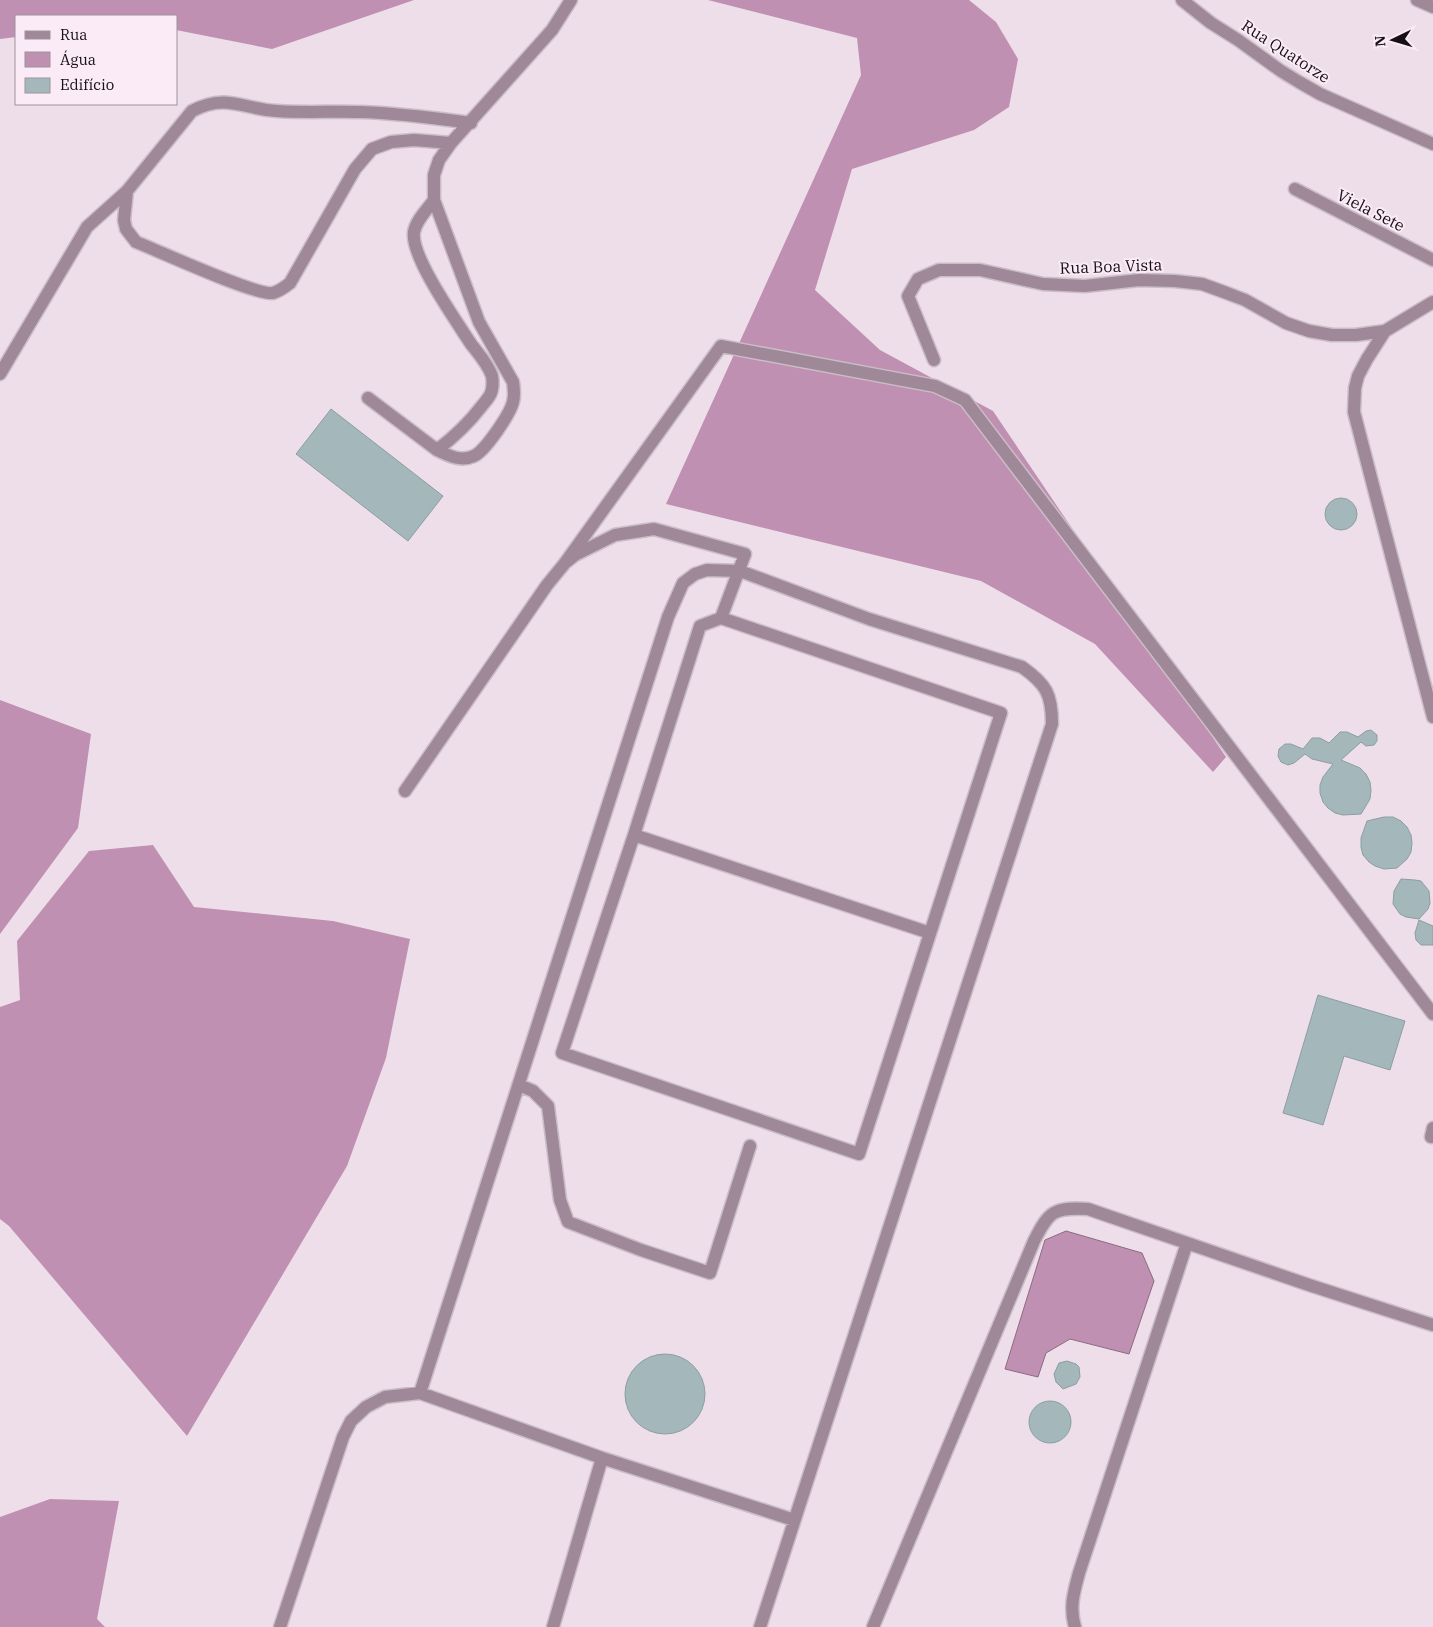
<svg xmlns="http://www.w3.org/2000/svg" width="1433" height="1627" viewBox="0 0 1433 1627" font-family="'IBM Plex Serif',serif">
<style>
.forest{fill:#c090b2}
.water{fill:#c090b2;stroke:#8d6a83}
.building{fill:#a4b8bb;stroke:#8b9ea1}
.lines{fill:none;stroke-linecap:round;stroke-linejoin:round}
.minor-casing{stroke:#cbbdc7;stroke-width:15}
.minor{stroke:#9f8998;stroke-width:12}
.labels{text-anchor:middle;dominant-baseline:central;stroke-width:4;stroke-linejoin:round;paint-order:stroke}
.street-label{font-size:16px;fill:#161014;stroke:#fbebf6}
</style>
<rect width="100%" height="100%" fill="#eedee9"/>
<path class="forest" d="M0 0H414L272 49 176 30V16H16V37L0 39Z
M708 0H969L996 22 1018 59 1009 107 974 130 852 169 815 290 880 350 993 411 1226 757 1213 772 1095 644 981 581 666 504 861 75 857 38Z
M0 700 91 734 78 828 0 934Z
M153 845 194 907 333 921 410 939 386 1058 347 1166 187 1436 9 1226 0 1219V1007L20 1000 17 941 89 851Z
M50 1499 119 1501 97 1619 105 1627H0V1517Z"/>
<path class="water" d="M1066 1231 1142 1253 1154 1281 1129 1354 1070 1339 1046 1353 1038 1377 1005 1369 1045 1240Z"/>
<path class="building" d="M331 409 443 496 408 541 296 454Z
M1325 514a16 16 0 1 1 32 0a16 16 0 1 1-32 0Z
M1371 730 1377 735V741L1374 745 1366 746 1361 742 1341 760 1360 768 1366 774 1370 782 1371 790 1370 799 1361 814 1343 815 1335 813 1328 808 1323 802 1320 793V785L1323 777 1333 764 1312 759 1305 754 1294 763 1288 765 1281 762 1278 756 1279 749 1285 744H1291L1303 749 1312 738H1320L1329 743 1340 732H1347L1358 737 1366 731Z
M1384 817H1393L1401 821 1407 827 1411 835 1412 843 1411 852 1407 859 1397 868 1384 869 1375 866 1369 862 1363 855 1361 847V838L1367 821Z
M1401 879 1415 880 1421 881 1429 891 1430 903 1428 909 1419 919 1406 917 1400 914 1393 904 1394 891Z
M1419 920 1433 926V945H1421L1416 940 1415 933Z
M1318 995 1405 1021 1390 1070 1344 1056 1323 1125 1283 1113Z
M625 1394a40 40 0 1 1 80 0a40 40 0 1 1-80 0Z
M1067 1361 1076 1364 1079 1367 1080 1377 1076 1384 1063 1389 1056 1382 1054 1374 1059 1363Z
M1029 1422a21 21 0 1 1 42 0a21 21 0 1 1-42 0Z"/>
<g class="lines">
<g class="minor-casing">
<path id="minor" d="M1182 0 1211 23 1238 40 1281 71 1299 82 1320 94 1433 144
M1417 0 1433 7
M451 143 414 140 391 142 372 149 355 169 290 283C285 287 280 291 273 293 256 296 159 251 136 242L126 229 124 220 127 191 192 111C227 93 242 109 277 111 305 113 333 111 361 112 398 113 434 118 471 123
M1295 189 1433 260
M434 200C427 210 416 220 414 232 410 256 457 322 471 344 478 353 488 364 492 376 493 381 493 390 490 395 488 399 484 403 481 407 468 424 454 437 437 450
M1433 302 1385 331 1367 359 1358 376 1355 388 1354 412 1433 717
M934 360 908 296 918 279 939 270H980L1043 284 1085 286 1139 280 1175 281 1202 284 1224 292 1245 300 1286 323 1309 331 1332 335H1356L1385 331
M0 374 87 227 127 191
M368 398 437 450C449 456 461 462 474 456 486 450 510 414 513 402 515 395 514 389 513 382L479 322 434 200V175L439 160 451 143 552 30 571 0
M565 563 721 346 935 386 965 400 1433 1014
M405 791 547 585 565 563 575 555 615 535 654 529 745 554 721 618 700 626 634 835 930 933
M634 835 562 1053 859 1154 1001 713 721 618
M519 1085 533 1091 548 1106 560 1200 568 1222 641 1250 710 1273 750 1146
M1431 1137 1433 1128
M420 1393 668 617 683 583 695 574 707 570 740 571 869 619 1022 667C1046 684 1052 694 1052 724L760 1627
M280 1627 343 1437 351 1421 366 1407 385 1397 420 1393 602 1458 794 1520
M553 1627 602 1458
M873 1627 1034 1241C1049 1211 1054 1207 1088 1209L1309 1285 1433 1325
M1075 1627C1069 1608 1074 1591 1079 1573L1187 1243"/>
</g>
<use href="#minor" class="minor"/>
</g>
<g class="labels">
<g class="street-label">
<text transform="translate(1286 51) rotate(33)">Rua Quatorze</text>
<text transform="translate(1371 210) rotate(27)">Viela Sete</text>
<text transform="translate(1111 266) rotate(-2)">Rua Boa Vista</text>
</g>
</g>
<rect x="15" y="15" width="162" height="90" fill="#fbebf6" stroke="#9f939c"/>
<rect x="25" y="31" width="25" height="8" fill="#9f8998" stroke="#9f939c"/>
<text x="60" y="40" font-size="15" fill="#161014">Rua</text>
<rect x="25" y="52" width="25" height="15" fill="#c090b2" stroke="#9f939c"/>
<text x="60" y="65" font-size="15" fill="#161014">Água</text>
<rect x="25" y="78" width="25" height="15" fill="#a4b8bb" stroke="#9f939c"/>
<text x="60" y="90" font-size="15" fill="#161014">Edifício</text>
<g transform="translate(1393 40) rotate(265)" stroke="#fbebf6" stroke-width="4" paint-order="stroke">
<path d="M0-4L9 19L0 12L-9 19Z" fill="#161014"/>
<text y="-8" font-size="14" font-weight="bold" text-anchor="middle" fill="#161014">N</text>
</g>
</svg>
